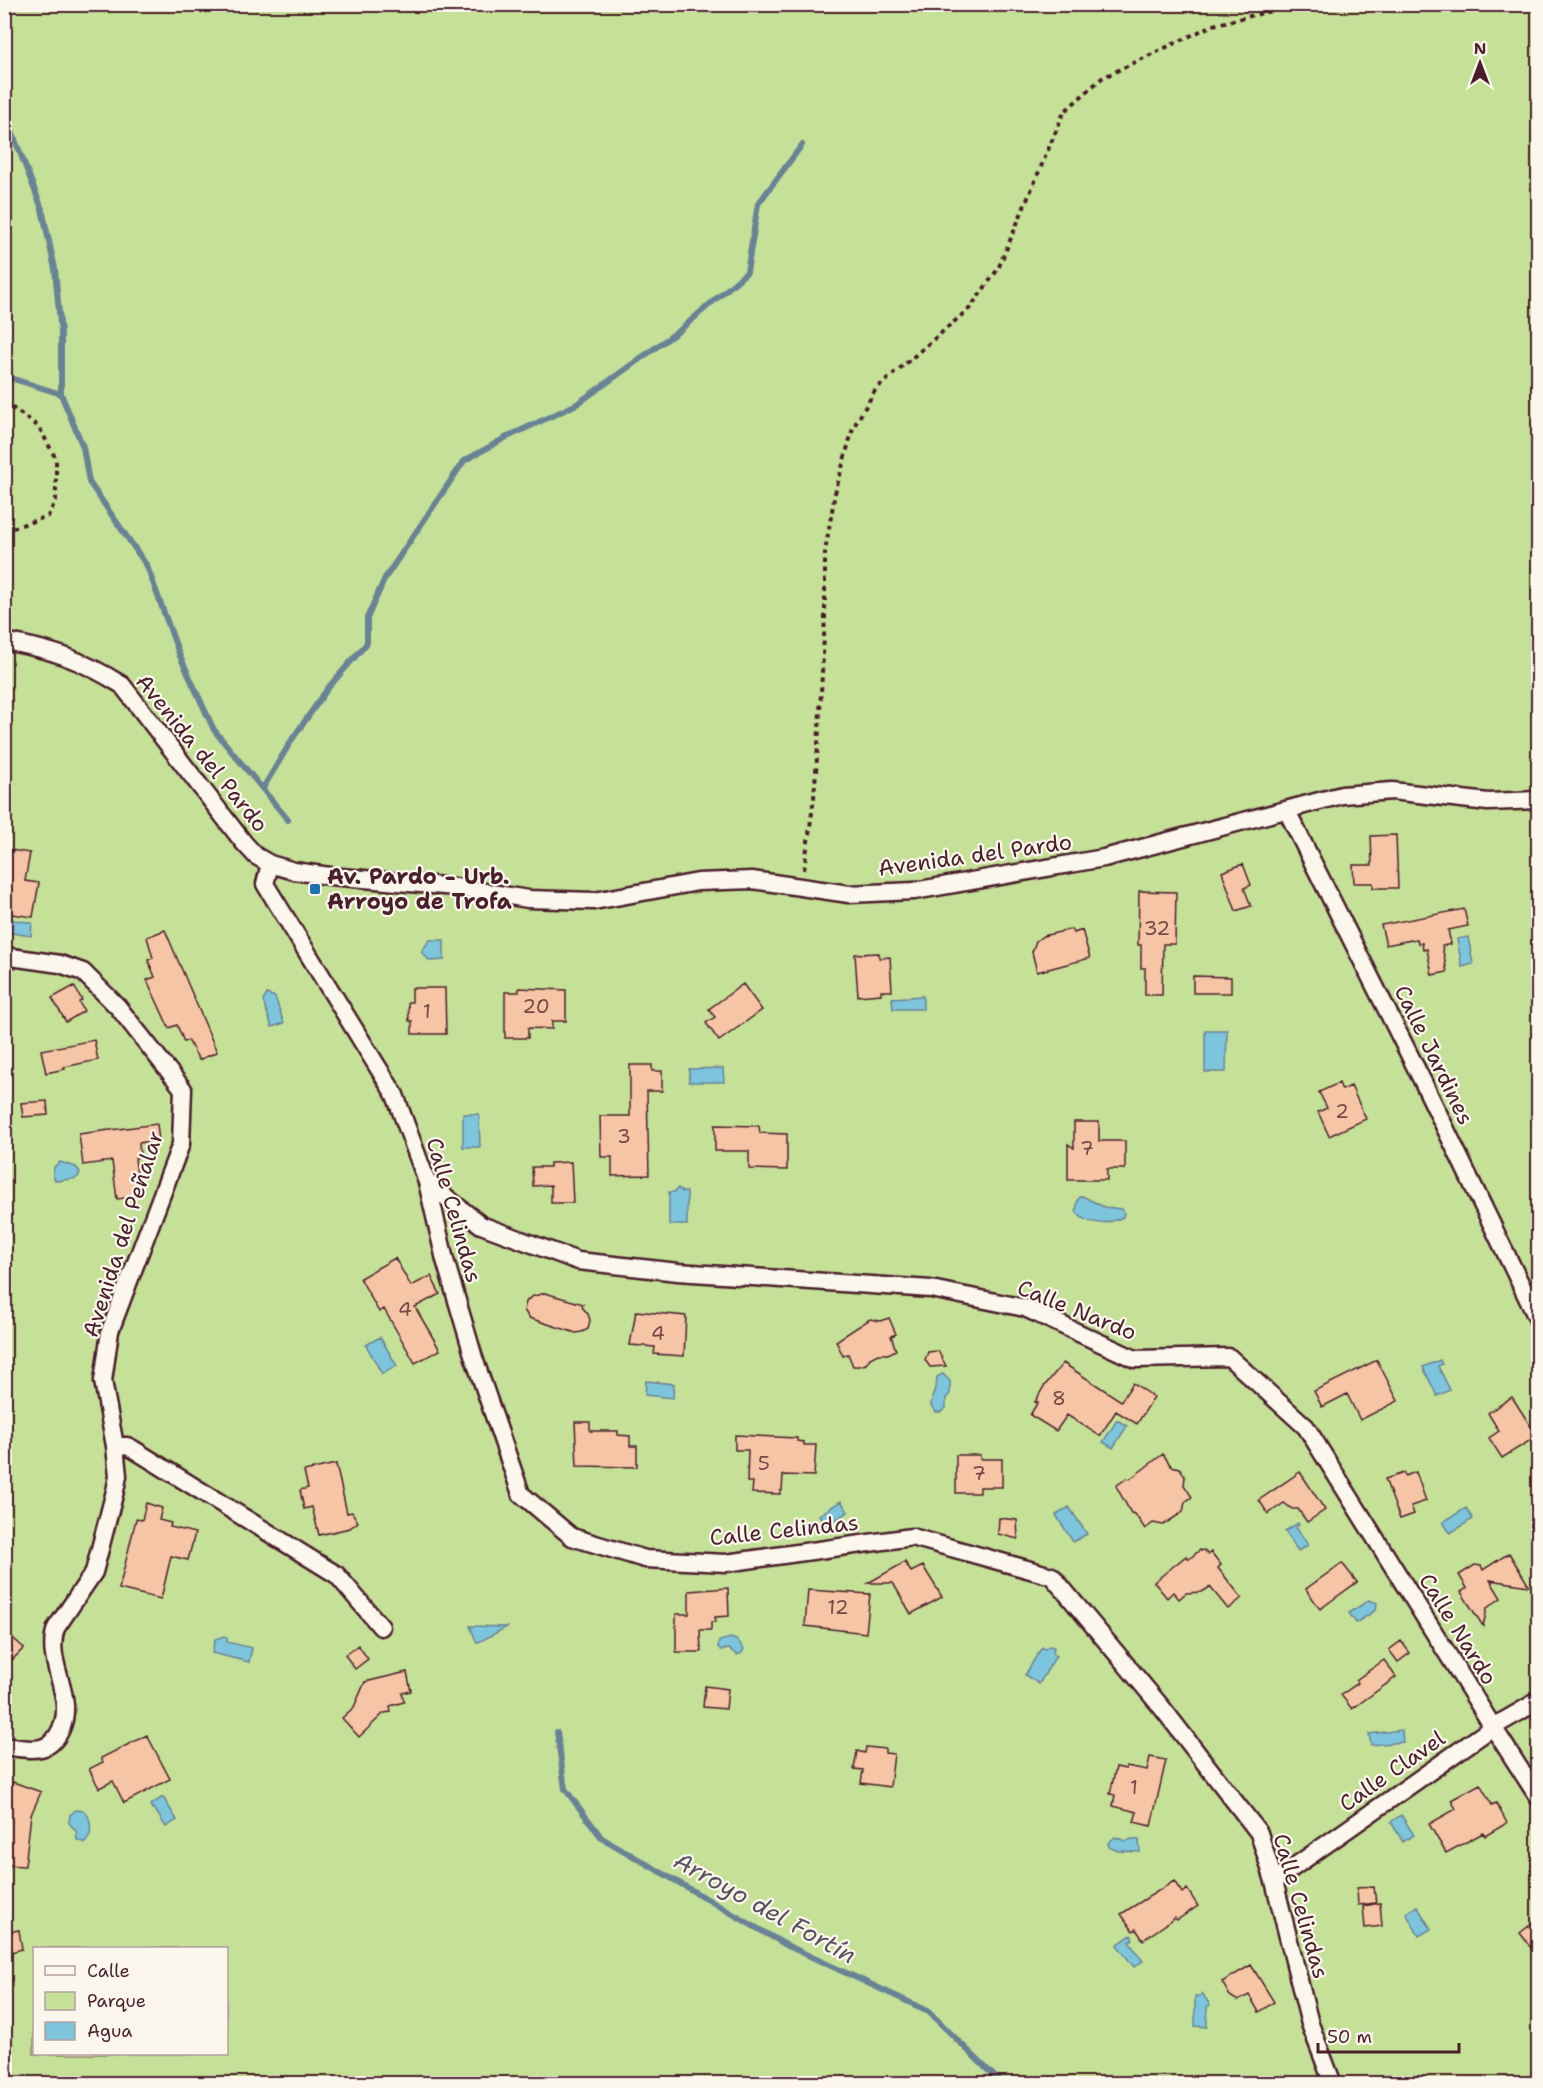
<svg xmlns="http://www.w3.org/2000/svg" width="1543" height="2088" viewBox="0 0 1543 2088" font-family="'Shantell Sans',sans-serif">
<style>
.green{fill:#c5e097;stroke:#888061;stroke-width:1.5;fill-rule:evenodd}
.water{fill:#7dc5dd;stroke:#698396;stroke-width:1.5}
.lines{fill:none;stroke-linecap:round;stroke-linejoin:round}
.stream{stroke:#698396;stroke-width:6}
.building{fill:#f5c5a5;stroke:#4a1f2b;stroke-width:1.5}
.minor-casing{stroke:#4a1f2b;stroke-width:21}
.path{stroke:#4a1f2b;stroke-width:4;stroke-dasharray:4.5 4.5;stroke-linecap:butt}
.minor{stroke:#fbf7ec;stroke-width:16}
.poi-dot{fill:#1f6fb2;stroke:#fbf7ec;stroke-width:2}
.labels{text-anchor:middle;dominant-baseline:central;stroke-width:4.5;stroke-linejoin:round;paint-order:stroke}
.number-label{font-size:20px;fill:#75484a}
.street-label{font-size:22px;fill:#4a1f2b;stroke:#fbf7ec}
.poi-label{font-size:22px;font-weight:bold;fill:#4a1f2b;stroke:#fbf7ec;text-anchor:start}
.water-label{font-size:24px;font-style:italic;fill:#595160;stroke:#fbf7ec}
</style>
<rect width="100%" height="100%" fill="#fbf7ec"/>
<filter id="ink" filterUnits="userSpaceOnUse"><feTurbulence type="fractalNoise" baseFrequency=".0167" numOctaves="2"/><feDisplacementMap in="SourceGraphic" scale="12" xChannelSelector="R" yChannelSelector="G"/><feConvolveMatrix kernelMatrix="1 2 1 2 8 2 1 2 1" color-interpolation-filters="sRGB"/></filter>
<g filter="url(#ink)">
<path class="green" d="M5 5H1538V2083L5 2084ZM34 1948H226V2054H34Z"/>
<path class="water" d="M8 919 32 923 31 936 6 932 5 924Z
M1468 937 1473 964 1462 967 1457 939Z
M430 940H444V960L430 961 422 953V950Z
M267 994 275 997 284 1023 272 1027 263 1001Z
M923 996V1009H893L892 998Z
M1205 1030H1227L1226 1072H1205Z
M723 1068 724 1082H689V1069Z
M463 1114H479L480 1147H463Z
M60 1162 76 1167 80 1172 78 1177C73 1181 65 1178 59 1181L55 1180 53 1176 54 1167Z
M678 1188 682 1192H687V1225H669V1192H674Z
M1082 1196 1104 1207 1121 1209 1124 1213 1123 1217C1109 1224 1085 1227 1076 1211L1078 1199Z
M380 1337 397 1366 382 1374 366 1345Z
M1440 1360 1442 1364 1438 1366 1450 1390 1437 1396 1423 1367Z
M943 1374 950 1381V1394L946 1398V1408L941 1412H936L931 1406C931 1395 937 1388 937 1377Z
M646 1381 674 1384 673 1398 645 1395Z
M1117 1420 1127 1426 1113 1448 1103 1442Z
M841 1501 848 1512 826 1526 819 1515Z
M1069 1507 1087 1534 1073 1542 1056 1515Z
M1466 1508 1473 1519 1450 1533 1443 1522Z
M1298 1523 1299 1525 1296 1527 1308 1545 1298 1551 1285 1531Z
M1369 1600 1377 1603 1376 1610 1356 1623 1349 1613Z
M470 1626 507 1627 477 1643Z
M224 1636 227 1638V1642L252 1648 249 1662 212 1653 215 1639Z
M731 1638 738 1641 744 1649 742 1653 737 1655 729 1649 721 1650 718 1647 719 1641Z
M1049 1646 1054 1647 1053 1654 1056 1656 1039 1684 1025 1675 1042 1647 1045 1649Z
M1402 1730 1403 1742 1371 1745 1369 1734Z
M163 1797 177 1820 166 1827 154 1808 152 1809 150 1805Z
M76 1810 84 1811C92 1818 93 1835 85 1843L77 1840 76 1831 69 1823 70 1815Z
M1401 1815 1414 1835 1403 1842 1391 1822Z
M1115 1837 1126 1841 1132 1839 1139 1840 1140 1852 1118 1851 1109 1847 1108 1843Z
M1417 1906 1431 1929 1419 1936 1406 1913Z
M1131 1935 1133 1939 1129 1942 1143 1961 1134 1967 1117 1945Z
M1202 1993 1210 2005 1207 2007V2027L1195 2026V1996H1200Z"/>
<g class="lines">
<path class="stream" d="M4 106 7 119 42 209 55 269 61 334V394L83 447 89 482 147 566 179 654 214 730 288 820
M4 376 61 394
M263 788 293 738 328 688 367 643V618L385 578 464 461 505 438 577 404 680 330 747 272 758 204 802 145
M557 1732 565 1789 602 1838 786 1945 928 2011 1002 2084"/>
</g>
<path class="building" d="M1396 835 1398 888H1373V883H1354L1353 865H1372L1371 836Z
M4 849 30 853 25 881 39 883 33 917 5 913 7 902 4 901Z
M1243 864 1251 885 1244 888 1251 906 1236 911 1222 872Z
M1139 891 1176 892 1175 944H1163L1162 995H1145V968H1141V945H1138Z
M1464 909 1468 926 1448 930 1451 944 1442 946 1447 972 1432 975 1427 949 1423 950 1422 943 1418 944 1417 939 1386 945 1381 925Z
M1072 929 1074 933 1082 930 1090 958 1037 972 1032 952 1036 941 1043 936Z
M165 930 217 1052 199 1060 188 1040 184 1042 177 1025 169 1028 147 980 155 977 148 960 153 958 147 937Z
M879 953V958L890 957 892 991H881V994L858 996 855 954Z
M1193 976 1231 977V993H1193Z
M743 984 762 1010 719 1041 706 1023 715 1017 709 1009Z
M74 986 82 1000 79 1002 84 1011 66 1022 52 998Z
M412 988H445L446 1034H412V1021H409L408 1002H412Z
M519 988 566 990V1021H552V1029L528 1028V1038H505V992H519Z
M94 1040 98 1060 64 1067 65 1069 46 1073 41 1050Z
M630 1065H652V1071H662V1091H647L649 1175 612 1176V1157H601L600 1116H630Z
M1339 1083 1342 1090 1351 1086 1366 1119 1329 1136 1318 1112 1327 1108 1319 1092Z
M47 1101 48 1115 23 1117 21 1103Z
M1074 1122H1099V1141H1125V1169H1107V1180H1068V1144L1074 1148Z
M157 1124 159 1140 139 1143 140 1157 135 1158 140 1196 117 1199 112 1161 83 1165 79 1134Z
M715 1125 759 1126 760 1133 787 1134V1170L749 1169V1151H715Z
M571 1162 573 1203H551V1185L533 1186 532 1167H550V1163Z
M395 1258 411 1286 431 1276 440 1294 415 1307 440 1350 415 1363 384 1309 379 1312 360 1278Z
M545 1293 583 1304 582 1307 588 1314 590 1320 588 1329 582 1332 576 1333 529 1318 524 1310 526 1302 531 1297Z
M636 1311 686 1316 684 1356 654 1354 655 1347 630 1345Z
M889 1318 896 1334 891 1336 896 1350 888 1354H878L870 1358 866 1364 860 1366H853L848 1354 843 1356 836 1341 870 1319 880 1321Z
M938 1351 946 1366 930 1367 925 1360 928 1352Z
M1377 1360 1398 1401 1360 1420 1347 1394 1322 1407 1314 1391Z
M1063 1363 1121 1401 1133 1383 1154 1397 1137 1424 1116 1411 1100 1436 1067 1415 1056 1431 1030 1415 1038 1402H1035L1043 1388Z
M1512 1397 1537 1436 1502 1458 1489 1438 1499 1431 1488 1413Z
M575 1422H590V1431H618V1435L630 1436V1446H637V1467L577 1466Z
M735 1435 797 1438V1441L804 1442V1445H816L814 1476 783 1475 782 1491H780V1494L752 1493 753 1482H747L748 1450H735Z
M1163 1454 1171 1466 1180 1468 1185 1477 1184 1485 1192 1497 1185 1502 1183 1512 1163 1525 1153 1523 1145 1529 1135 1514 1131 1513 1116 1486 1127 1478 1130 1479Z
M956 1455H980V1459H1002V1487H980V1493H956Z
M336 1464 347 1513 352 1512 358 1522 350 1528 319 1535 312 1507 304 1509 300 1490 308 1488 304 1471Z
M1300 1472 1325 1510 1307 1522 1298 1509H1292L1284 1503 1268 1514 1259 1500Z
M1416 1472 1426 1501 1411 1506 1414 1514 1400 1519 1385 1479 1404 1473 1405 1476Z
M146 1503 162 1508 159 1520 171 1523 170 1527 195 1533 188 1560 171 1556 161 1599 119 1589 136 1519 142 1520Z
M999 1518 1017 1520 1018 1539 998 1534Z
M1200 1550 1201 1551 1204 1550 1208 1555 1211 1552 1221 1565 1218 1568 1242 1598 1228 1609 1210 1587 1202 1592 1186 1593 1179 1599 1173 1592 1167 1598 1154 1582 1186 1556 1189 1559Z
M1509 1553 1529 1586 1490 1580 1501 1598 1487 1608 1483 1626 1461 1592 1467 1588 1459 1575 1475 1565 1481 1566 1483 1570Z
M905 1562 911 1572 923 1566 942 1597 911 1614 893 1583H868Z
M1342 1563 1357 1582 1320 1609 1306 1589Z
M728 1588 729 1616 715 1617 716 1622H711V1630H700L701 1652H676V1614H689V1591Z
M808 1590 870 1594 866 1633 805 1626Z
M4 1630 24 1648 4 1668Z
M1401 1641 1410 1653 1398 1662 1389 1650Z
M358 1645 368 1659 355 1669 345 1655Z
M1384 1660 1396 1677 1352 1709 1341 1695 1358 1683 1356 1680Z
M407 1672 411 1691 402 1693 404 1702 390 1706 391 1712 384 1713 359 1737 342 1718 354 1707 365 1682Z
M705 1686 728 1689 726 1709 703 1707Z
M147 1735 170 1779 124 1803 113 1781 99 1788 89 1769 103 1762 101 1758Z
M866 1747 885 1749V1753L894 1754 890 1787 861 1783 863 1770 854 1769 857 1751 865 1753Z
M1150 1757 1166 1760 1151 1826 1134 1822 1137 1812 1113 1806 1115 1795 1110 1794 1116 1767 1126 1769V1766L1147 1770Z
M13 1782 41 1792 31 1815 25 1866 4 1865V1798Z
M1480 1784 1492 1805 1496 1803 1507 1823 1485 1836 1483 1833 1446 1853 1429 1824 1456 1809 1451 1800Z
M1174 1881 1182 1893 1187 1889 1198 1906 1177 1920 1175 1918 1143 1940 1136 1929 1133 1931 1121 1914Z
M1374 1887 1376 1903 1358 1905 1357 1888Z
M1380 1903 1382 1926 1365 1928 1363 1906Z
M1539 1918V1957L1520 1933Z
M19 1930 22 1949 4 1954V1933Z
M1251 1965 1274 2002 1259 2012 1249 1995 1238 2001 1230 1996 1222 1982Z"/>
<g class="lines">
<g class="minor-casing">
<path id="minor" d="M4 641C53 650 80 659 122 685L244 843 256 856 270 864 294 871 330 876 455 887 528 899 594 901 698 882 752 880 849 894 914 891 1104 858 1342 795 1392 791 1488 802 1538 800
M1287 811 1423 1082 1538 1320
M270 864 265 884 395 1095 427 1182 445 1260 474 1358 521 1494 572 1537 645 1559 726 1563 912 1537 1052 1576 1163 1709 1259 1833 1274 1881 1310 2024 1333 2084
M4 956 60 964 83 972 118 1007 183 1089 181 1144 110 1331 103 1381 115 1446 118 1476 115 1491 94 1572 56 1628C44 1663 76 1695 61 1729 49 1756 29 1749 4 1746
M427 1182 481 1225 578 1261 678 1272 931 1289 1025 1308 1135 1359 1229 1357 1306 1427 1493 1727 1538 1797
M115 1446H127L133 1449 337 1575 381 1627
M1274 1881 1493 1727 1538 1701"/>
</g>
<path class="path" d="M4 402 39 427 56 459V500L48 516 4 531
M804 870 814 798 819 730 825 617V552L835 493 853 428 876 389 970 308 998 269 1064 112 1102 78 1213 25 1300 4"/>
<use href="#minor" class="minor"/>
</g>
</g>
<rect class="poi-dot" x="309" y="883" width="12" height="12" rx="3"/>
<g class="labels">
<g class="number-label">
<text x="1157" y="928">32</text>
<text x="536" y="1006">20</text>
<text x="427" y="1011">1</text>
<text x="1342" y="1111">2</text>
<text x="624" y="1136">3</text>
<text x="1087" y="1148">7</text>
<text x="405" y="1309">4</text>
<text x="658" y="1333">4</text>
<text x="1059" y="1398">8</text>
<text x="764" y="1463">5</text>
<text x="979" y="1473">7</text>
<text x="838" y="1607">12</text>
<text x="1134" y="1787">1</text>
</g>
<g class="street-label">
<text transform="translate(202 753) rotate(51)">Avenida del Pardo</text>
<text transform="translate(975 855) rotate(-8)">Avenida del Pardo</text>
<text transform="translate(1434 1055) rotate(64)">Calle Jardines</text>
<text transform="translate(454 1210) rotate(74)">Calle Celindas</text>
<text transform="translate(123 1234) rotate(-72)">Avenida del Peñalar</text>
<text transform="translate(1077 1310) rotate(22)">Calle Nardo</text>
<text transform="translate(784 1530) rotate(-6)">Calle Celindas</text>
<text transform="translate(1458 1629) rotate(58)">Calle Nardo</text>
<text transform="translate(1392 1771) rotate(-35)">Calle Clavel</text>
<text transform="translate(1301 1906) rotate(74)">Calle Celindas</text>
</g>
<g class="poi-label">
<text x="327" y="876">Av. Pardo - Urb.<tspan x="327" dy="25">Arroyo de Trofa</tspan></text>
</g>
<g class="water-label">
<text transform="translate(765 1908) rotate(29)">Arroyo del Fortín</text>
</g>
</g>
<rect width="1543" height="2088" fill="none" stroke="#fbf7ec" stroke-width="24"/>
<rect x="12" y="12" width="1519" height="2064" fill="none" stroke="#4a1f2b" stroke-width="2" filter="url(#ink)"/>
<rect x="33" y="1947" width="195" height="108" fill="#fbf7ec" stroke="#b4a19f" stroke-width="1.5"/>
<rect x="45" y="1966" width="30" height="9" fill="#fbf7ec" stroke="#b4a19f" stroke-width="1.5"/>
<text x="87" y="1977" font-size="18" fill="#4a1f2b">Calle</text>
<rect x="45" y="1992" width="30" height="18" fill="#c5e097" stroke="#b4a19f" stroke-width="1.5"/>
<text x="87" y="2007" font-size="18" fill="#4a1f2b">Parque</text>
<rect x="45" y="2022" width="30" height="18" fill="#7dc5dd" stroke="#b4a19f" stroke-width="1.5"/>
<text x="87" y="2037" font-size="18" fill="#4a1f2b">Agua</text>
<g transform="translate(1480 63)" stroke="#fbf7ec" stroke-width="4.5" paint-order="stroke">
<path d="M0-4.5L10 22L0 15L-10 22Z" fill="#4a1f2b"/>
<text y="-9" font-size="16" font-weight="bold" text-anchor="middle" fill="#4a1f2b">N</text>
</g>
<path d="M1318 2043v9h141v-9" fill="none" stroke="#4a1f2b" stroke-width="3"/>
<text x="1327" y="2043" font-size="18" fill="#4a1f2b" stroke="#fbf7ec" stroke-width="4.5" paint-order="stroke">50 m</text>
</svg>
